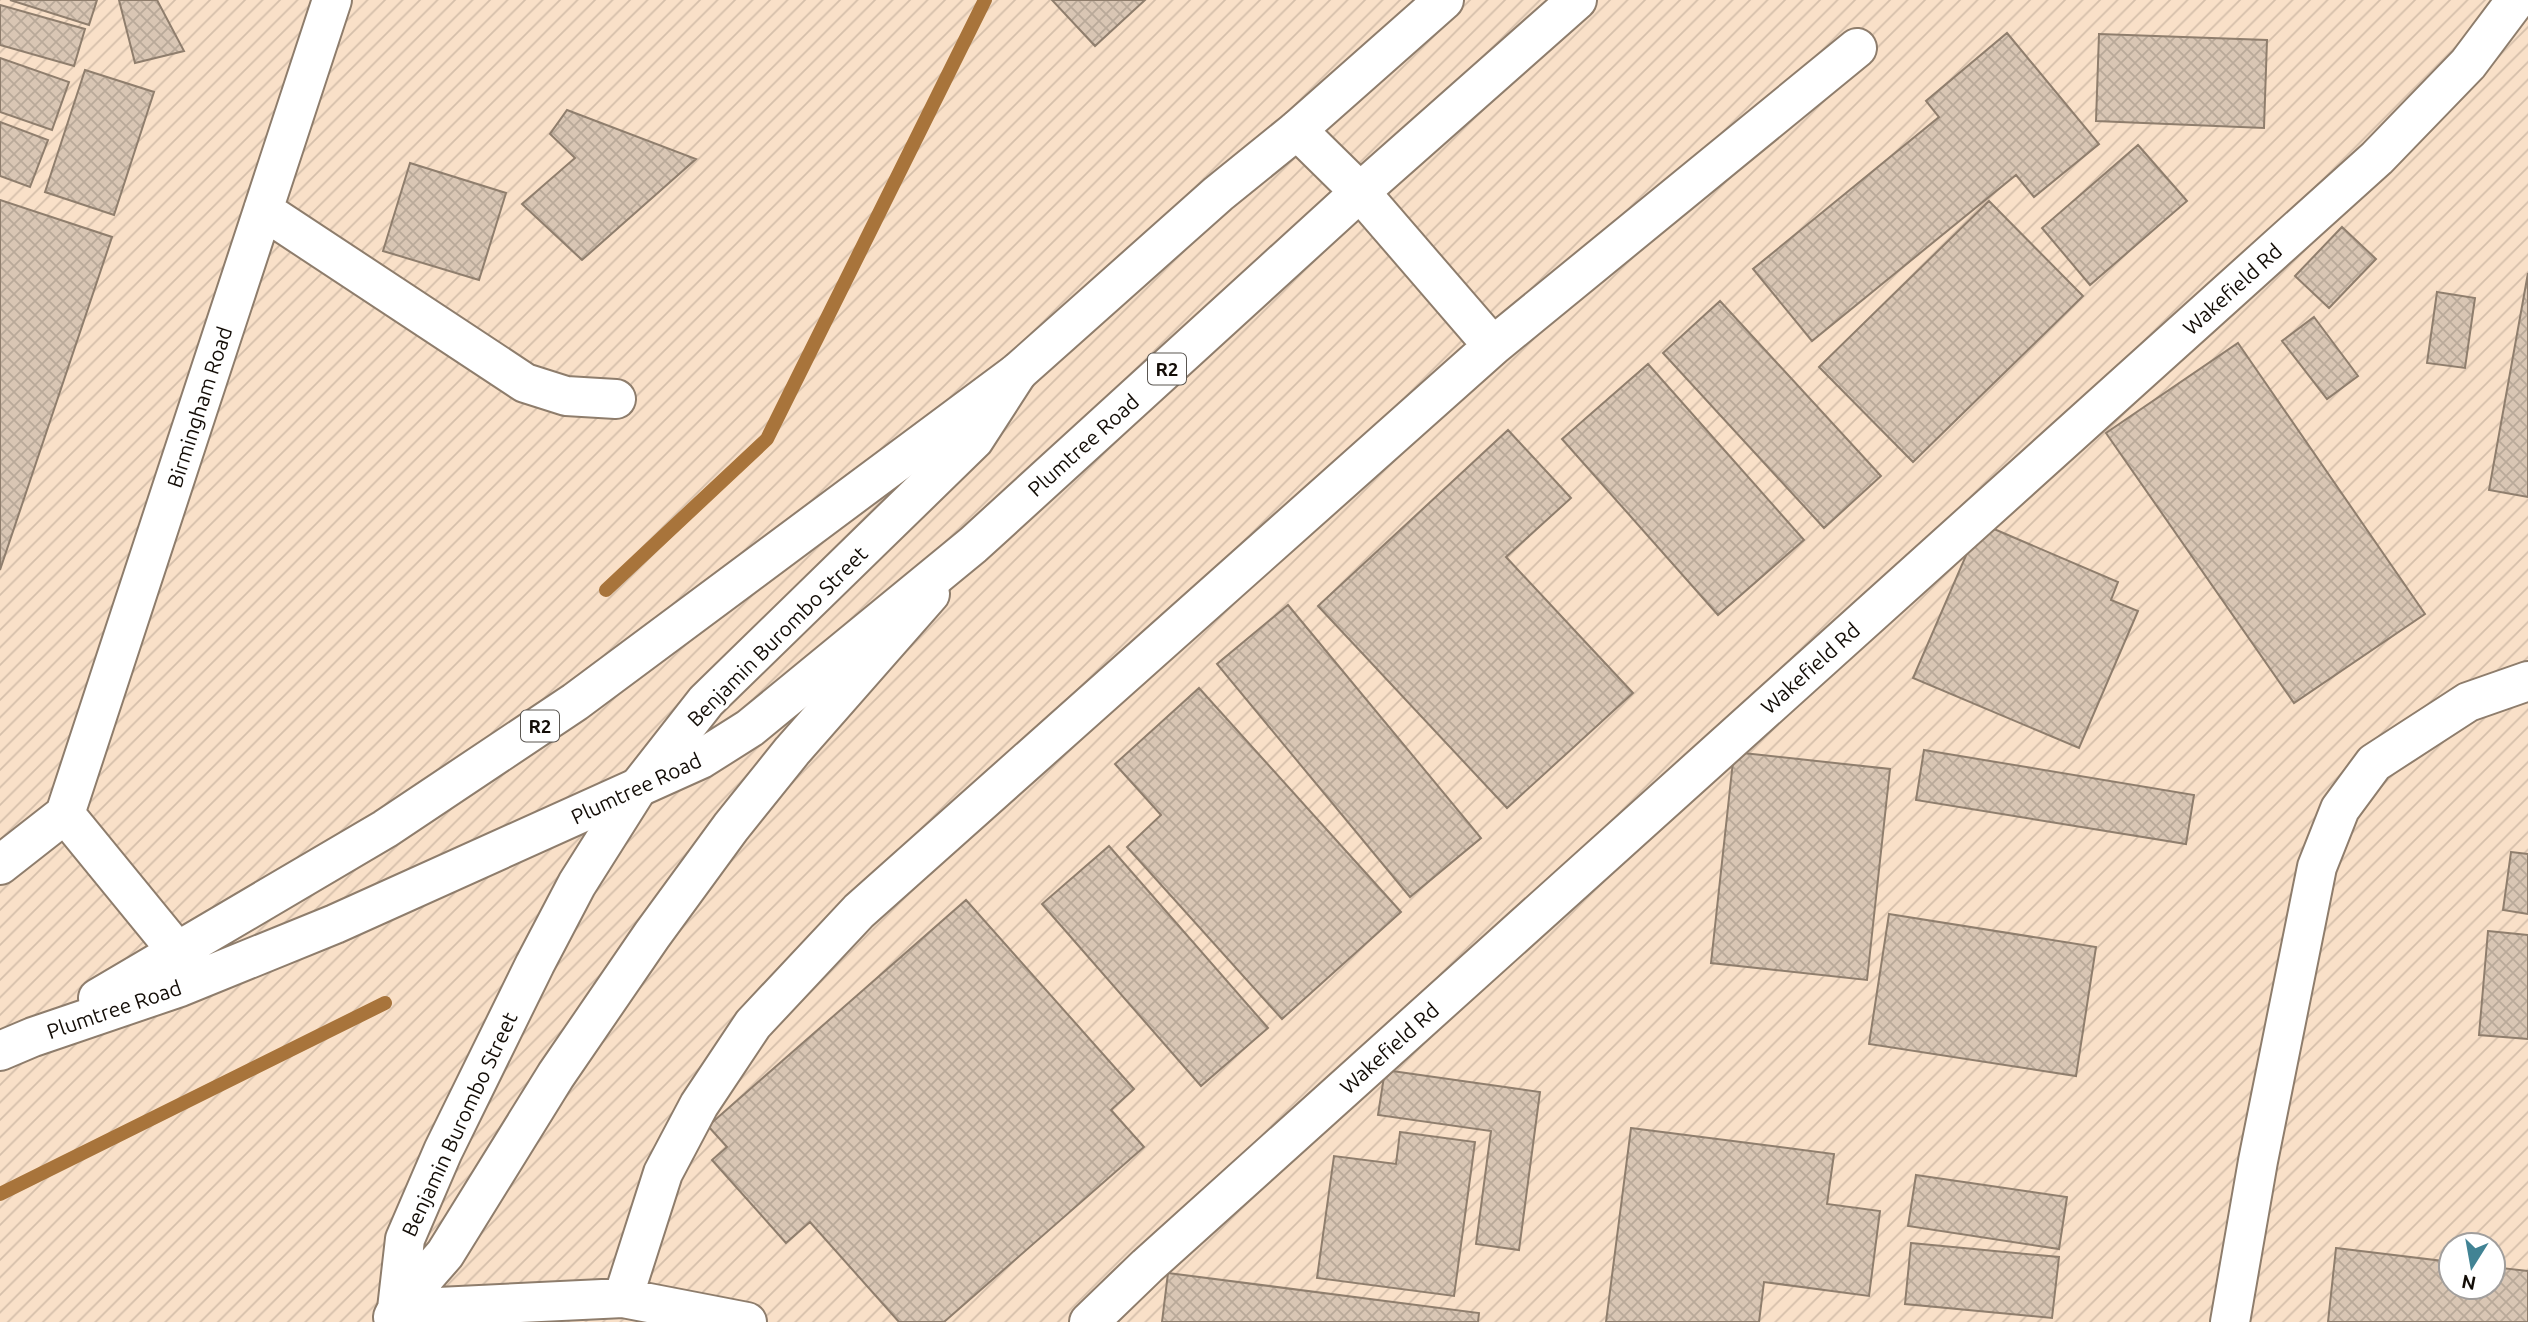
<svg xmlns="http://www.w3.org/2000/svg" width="2528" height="1322" viewBox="0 0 2528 1322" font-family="Ubuntu,sans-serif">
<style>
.industrial{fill:url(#industrial-furrows);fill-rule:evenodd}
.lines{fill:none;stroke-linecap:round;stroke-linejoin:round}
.stream{stroke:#a8743b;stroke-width:14}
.building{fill:url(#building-cross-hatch);stroke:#8f7e6d;stroke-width:2}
.minor-casing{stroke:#8e7d6c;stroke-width:42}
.highway-casing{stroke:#8e7d6c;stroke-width:42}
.minor{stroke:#fff;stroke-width:38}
.highway{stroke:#fff;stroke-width:38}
.labels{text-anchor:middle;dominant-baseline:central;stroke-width:7;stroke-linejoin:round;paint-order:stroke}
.shield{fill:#fff;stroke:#5a5651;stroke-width:2}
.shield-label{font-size:19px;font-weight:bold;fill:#130d07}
.street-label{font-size:21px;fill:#130d07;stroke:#fff}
</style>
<defs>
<pattern id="industrial-furrows" width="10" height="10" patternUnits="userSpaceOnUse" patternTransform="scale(1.75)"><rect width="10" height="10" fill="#f9e0c8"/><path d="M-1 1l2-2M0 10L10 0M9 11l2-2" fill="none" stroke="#d5bfaa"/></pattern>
<pattern id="building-cross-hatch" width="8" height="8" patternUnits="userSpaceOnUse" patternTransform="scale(1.75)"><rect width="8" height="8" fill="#d9c6b4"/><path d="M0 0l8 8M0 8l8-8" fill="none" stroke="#b9a999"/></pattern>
</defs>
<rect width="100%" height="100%" fill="#feebd8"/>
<path class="industrial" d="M0 0H2528V1322H0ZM2451 1245H2493V1287H2451Z"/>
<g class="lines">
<path class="stream" d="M606 590 767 439 985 0
M0 1194 385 1003"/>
</g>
<path class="building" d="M10 0H97L89 25Z
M119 0H157L184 51 135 63Z
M1052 0H1145L1095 46Z
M0 5 85 29 74 66 0 45Z
M2007 33 2099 144 2034 197 2016 175 1812 341 1753 269 1939 117 1926 101Z
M2099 34 2267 40 2264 128 2096 121Z
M0 58 69 82 52 130 0 112Z
M85 70 154 92 114 215 45 192Z
M567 110 696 159 582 260 522 204 575 158 550 134Z
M0 122 48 140 30 187 0 176Z
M2138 145 2187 201 2090 285 2042 228Z
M410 163 506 193 479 280 383 251Z
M0 200 112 237 0 570Z
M1989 201 2083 296 1913 462 1819 367Z
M2342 227 2376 259 2329 308 2295 276Z
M2528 273V497L2489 490Z
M2437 292 2475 298 2465 368 2427 363Z
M1720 301 1881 476 1824 528 1663 353Z
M2314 317 2358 376 2327 399 2282 341Z
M2238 343 2425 614 2294 703 2106 433Z
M1648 364 1804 540 1718 615 1562 439Z
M1508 430 1571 498 1506 557 1633 693 1507 808 1318 606Z
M1980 523 2118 582 2111 600 2138 611 2079 748 1913 678Z
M1288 605 1481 838 1410 897 1217 664Z
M1199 688 1401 912 1282 1019 1127 847 1161 815 1115 764Z
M1924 750 2194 795 2186 844 1916 800Z
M1734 752 1890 769 1867 980 1711 963Z
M1109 846 1268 1028 1201 1086 1042 904Z
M2511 852 2528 854V914L2503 910Z
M966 900 1134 1089 1111 1110 1144 1147 944 1322H899L810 1222 786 1243 712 1160 727 1147 708 1126Z
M1889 914 2096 947 2076 1076 1869 1044Z
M2488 931 2528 935V1039L2479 1035Z
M1385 1070 1540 1092 1519 1250 1476 1244 1491 1131 1378 1115Z
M1631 1128 1834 1154 1827 1204 1880 1211 1869 1296 1764 1282 1759 1322H1606Z
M1400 1132 1475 1142 1454 1296 1317 1278 1334 1156 1396 1164Z
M1916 1175 2067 1197 2059 1249 1908 1226Z
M1911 1243 2059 1257 2052 1318 1905 1304Z
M2336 1248 2451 1262V1287H2493V1267L2528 1271V1322H2328Z
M1168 1273 1479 1313 1478 1322H1162Z"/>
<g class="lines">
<g class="minor-casing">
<path id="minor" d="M1297 130 1360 192 1493 346
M263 210 525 383 566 396 616 399
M65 814 332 0
M65 814 177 951
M0 865 65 814
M623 1298 663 1173 699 1105 753 1024 859 911 1493 346 1857 48
M397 1309 405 1239 443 1151 535 964 577 884 637 789 706 701 974 440 1018 372
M397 1309 623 1298 747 1322
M393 1317 397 1309 445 1254 556 1075 652 935 731 827 792 751 930 594
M1089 1322 1147 1266 2377 158 2468 64 2516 0
M2230 1322 2258 1161 2317 867 2340 809 2374 763 2468 702 2528 681"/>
</g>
<g class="highway-casing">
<path id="highway" d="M98 998 385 829 575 702 1018 372 1218 194 1297 130 1444 0
M0 1051 33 1037 180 987 335 924 701 759 750 728 973 545 1360 192 1577 0"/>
</g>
<use href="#minor" class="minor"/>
<use href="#highway" class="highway"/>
</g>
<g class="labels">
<g class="shield">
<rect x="1148" y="353.5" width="38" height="31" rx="5"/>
<rect x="521" y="710.5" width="38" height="31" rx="5"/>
</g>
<g class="shield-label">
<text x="1167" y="369">R2</text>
<text x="540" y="726">R2</text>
</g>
<g class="street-label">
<text transform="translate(2232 289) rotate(-42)">Wakefield Rd</text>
<text transform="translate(199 407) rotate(-72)">Birmingham Road</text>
<text transform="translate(1083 445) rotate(-42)">Plumtree Road</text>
<text transform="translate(777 636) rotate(-45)">Benjamin Burombo Street</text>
<text transform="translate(1810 668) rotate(-42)">Wakefield Rd</text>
<text transform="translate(636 788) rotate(-25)">Plumtree Road</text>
<text transform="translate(114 1009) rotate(-19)">Plumtree Road</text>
<text transform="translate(1389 1048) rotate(-42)">Wakefield Rd</text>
<text transform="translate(459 1124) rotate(-65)">Benjamin Burombo Street</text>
</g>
</g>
<g transform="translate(2472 1266) rotate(191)"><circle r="33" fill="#ffffff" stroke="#a19e9c" stroke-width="2"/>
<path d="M0-5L12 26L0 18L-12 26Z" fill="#418394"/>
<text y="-10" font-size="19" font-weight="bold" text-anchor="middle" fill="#130d07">N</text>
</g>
</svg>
